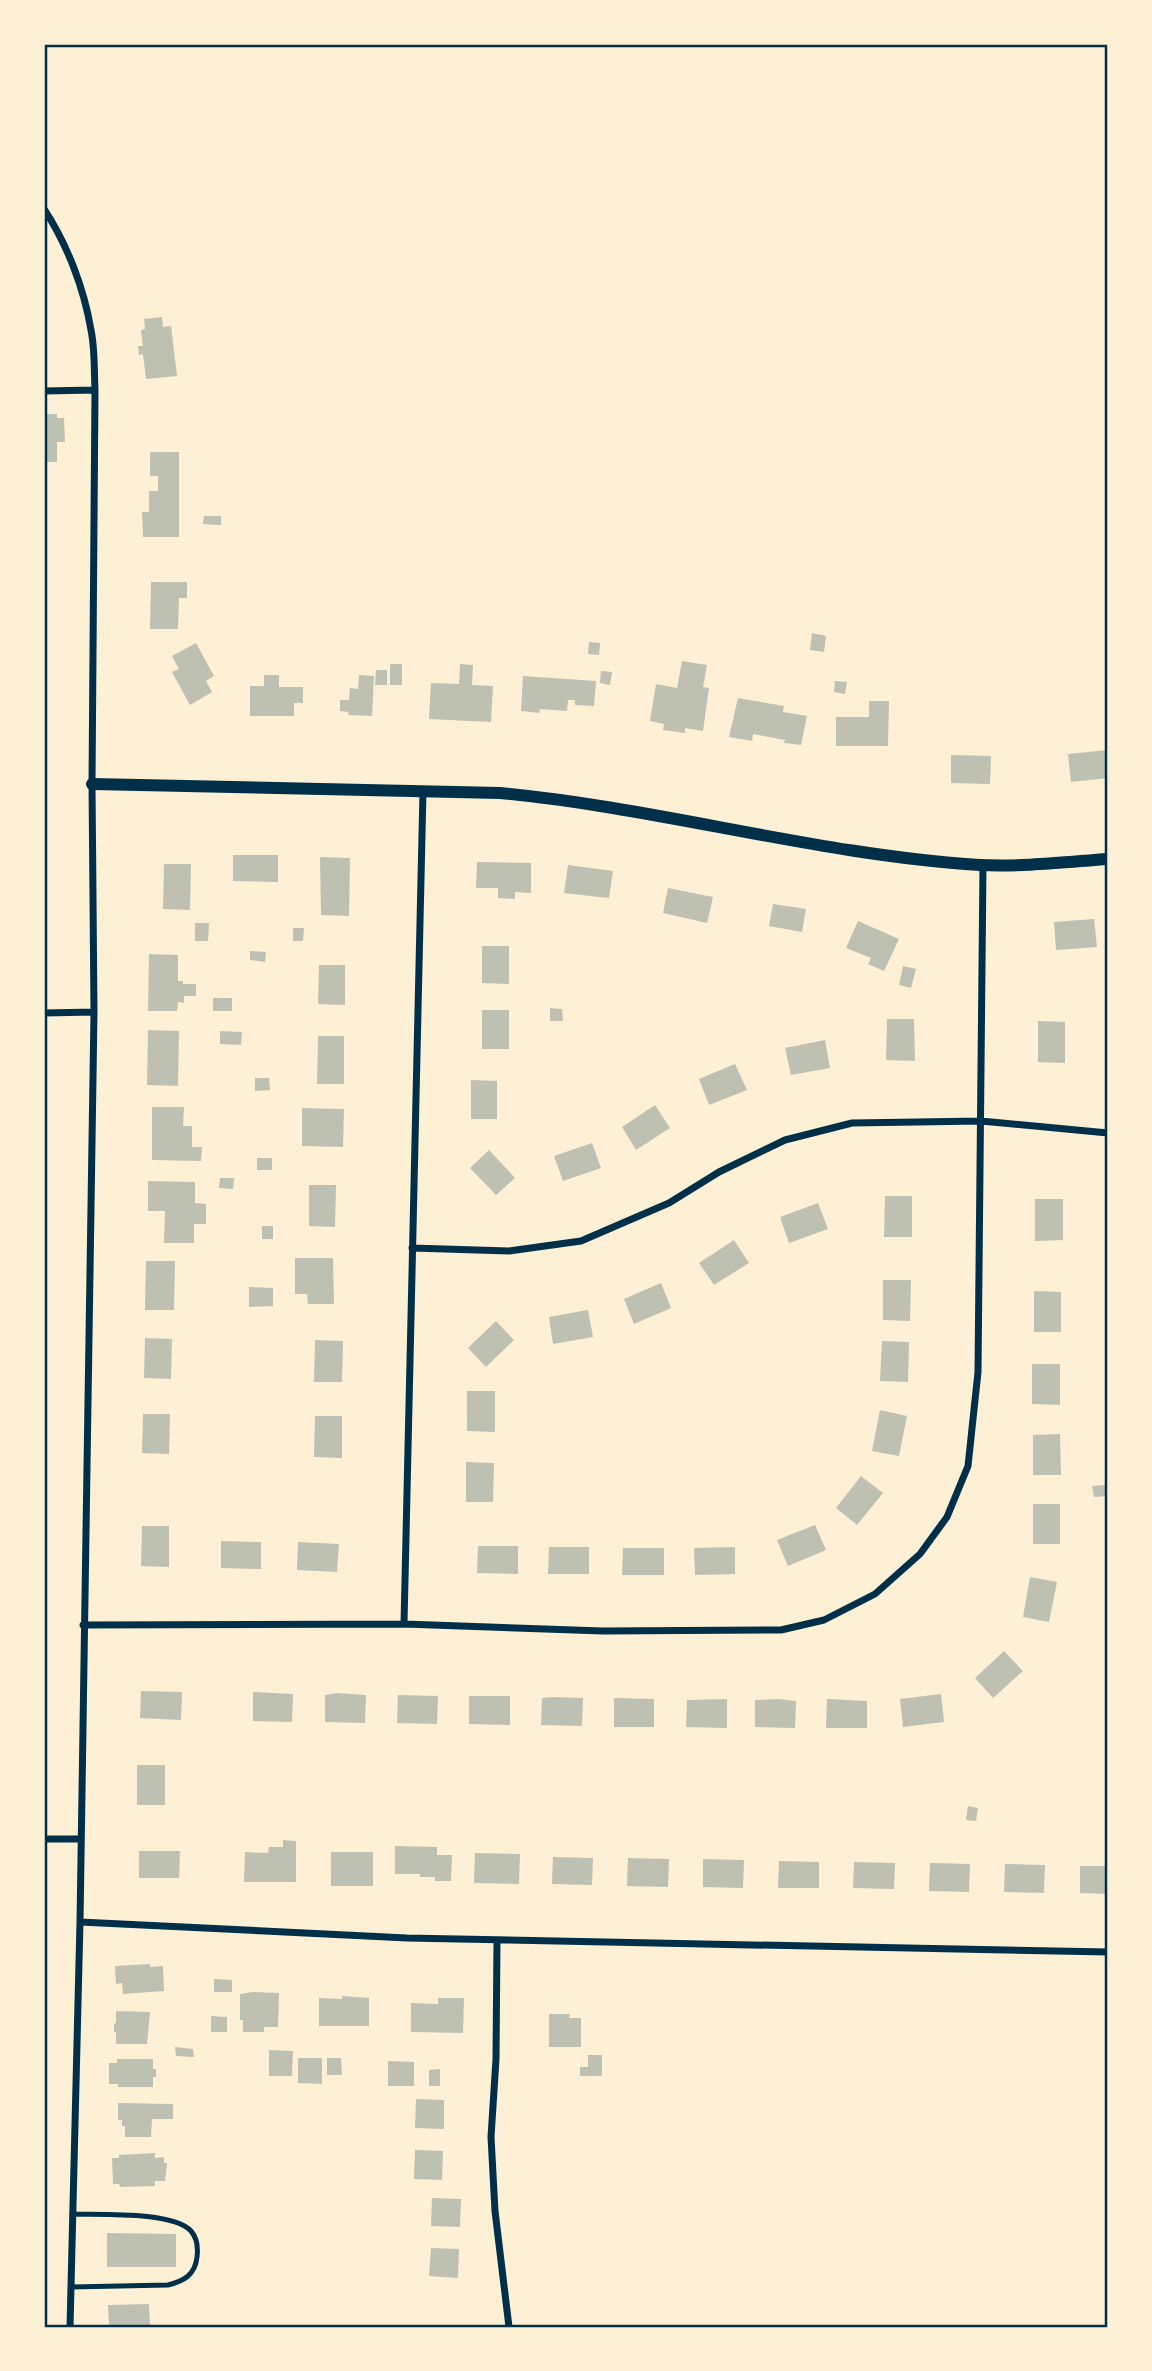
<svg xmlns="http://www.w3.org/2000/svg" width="1152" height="2371" viewBox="0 0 1152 2371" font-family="Quicksand,sans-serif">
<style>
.building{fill:#bec0b2}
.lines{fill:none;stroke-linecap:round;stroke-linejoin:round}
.service{stroke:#003049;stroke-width:5}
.minor{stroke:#003049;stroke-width:7}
.tertiary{stroke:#003049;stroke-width:12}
.neatline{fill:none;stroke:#003049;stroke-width:2.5}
</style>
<rect width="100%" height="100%" fill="#fdf0d5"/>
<path class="building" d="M162 317 163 327 171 326 177 376 146 379 143 354 139 355 138 346H143L141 330 145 329 144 319Z
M44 414H57V418H64L65 442H57V462H44Z
M150 452H179V537H143L142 512H149V491H158V476H150Z
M204 516H221V525L203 524Z
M151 582H187V598H179L178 629H150Z
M812 633 826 636 824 652 810 650Z
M589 642 600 643 599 655 588 654Z
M196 643 214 676 206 681 212 692 190 705 172 672 179 669 172 656Z
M682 661 707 665 703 687 709 688 703 731 685 728V733L663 730 664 724 650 721 656 684 677 688Z
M390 664H402V685H390Z
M460 664 473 665 472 685 493 686 491 722 429 719 431 683 459 684Z
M376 670H387V685H375Z
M601 671 612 672 610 685 600 683Z
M264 675H279V687H303V703H294V716H250V686H264Z
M359 675 374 676 372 716 348 715 349 712 340 711V700H349L350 688 358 689Z
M523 676 596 681 594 706 575 705V700H568L567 711 540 709 539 713 521 711Z
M835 681 847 682 845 694 834 692Z
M738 698 784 706 783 712 807 716 801 745 784 743 785 740 753 734 752 741 729 737Z
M869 701H889L888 746H836V717H869Z
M1108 750V778L1071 782 1068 754Z
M951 755 991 756 990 784 951 783Z
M233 855H278V882L233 881Z
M320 857 350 858 349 916 321 915Z
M477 862 531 863V893L515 892V899L498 898V888H476Z
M164 864H191L190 910 163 909Z
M568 865 613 871 609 898 564 893Z
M668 888 713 897 707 923 663 913Z
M773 904 806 909 802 932 769 926Z
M1094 919 1097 947 1056 950 1054 922Z
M858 921 899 939 884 971 868 964 871 958 846 948Z
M195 923H209L208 941H195Z
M293 928H304L303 941H293Z
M482 946H509V984L482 983Z
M250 951 266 952 265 962 250 960Z
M149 954 178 955V981H183V984H196V996H184V1003L178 1002 177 1011H148Z
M319 965H345V1005L318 1004Z
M903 966 916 969 911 988 899 985Z
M213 998H232V1011H213Z
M550 1008 562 1009 563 1021H550Z
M482 1010H509V1049H482Z
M887 1019H914L915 1061 886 1060Z
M1038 1021 1065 1022V1063L1038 1062Z
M148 1030 179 1031 178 1086 147 1085Z
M220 1031 242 1032 241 1045 220 1044Z
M318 1036H344V1084H317Z
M825 1040 830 1068 791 1075 785 1048Z
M735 1064 747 1090 709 1105 699 1079Z
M255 1078H269L270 1090 255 1091Z
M471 1080 497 1081V1119H471Z
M655 1105 670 1128 636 1150 622 1127Z
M152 1107H184L183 1126H192V1147H202L201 1161 152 1160Z
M302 1108 344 1109 343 1147 302 1146Z
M592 1143 601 1168 563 1181 554 1156Z
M489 1150 515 1178 496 1195 470 1168Z
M257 1158H272V1170H257Z
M220 1178H234L233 1189 219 1188Z
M148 1181 195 1182V1203L206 1204V1224H194V1243H164L165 1211H148Z
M309 1185H336L335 1227 309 1226Z
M885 1196H912V1237H884Z
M1035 1199H1063V1240L1035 1241Z
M818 1203 828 1229 789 1243 780 1217Z
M262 1226H273V1239H262Z
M734 1240 749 1263 714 1285 699 1263Z
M295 1258H333L334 1304H308L307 1294H295Z
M146 1261H175L174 1310H145Z
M883 1280H911L910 1321 883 1320Z
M661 1283 671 1308 634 1324 624 1299Z
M249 1287 273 1288V1306L249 1307Z
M1034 1291 1061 1292V1332H1034Z
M588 1310 593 1337 553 1344 549 1317Z
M496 1321 514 1340 486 1367 468 1348Z
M145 1338 172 1339 171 1379 144 1378Z
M315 1340 343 1341 342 1382H314Z
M882 1341 909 1342 908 1382 880 1381Z
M1032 1364H1060V1405L1032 1404Z
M467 1391H495V1432L467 1431Z
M880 1410 907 1416 899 1456 872 1451Z
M143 1414H170L169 1454 142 1453Z
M315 1416H342V1458L314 1457Z
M1060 1434 1061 1475H1033V1435Z
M466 1462 494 1463 493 1502H466Z
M861 1476 883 1493 857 1525 836 1508Z
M1105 1485 1106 1496 1094 1497 1092 1486Z
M1033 1504H1060V1544H1033Z
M815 1525 826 1550 788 1566 777 1540Z
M142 1526H169V1567L141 1566Z
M221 1541 261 1542V1569L221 1568Z
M298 1542 339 1544 337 1572 297 1570Z
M478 1546H518V1574L477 1573Z
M549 1547H589V1574H548Z
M735 1547V1574L695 1575 694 1548Z
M623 1548H664V1575H622Z
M1030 1577 1057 1582 1049 1622 1023 1617Z
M1004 1651 1023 1671 993 1698 975 1678Z
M141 1691 182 1692 181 1720 140 1718Z
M253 1692 293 1694 292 1722 253 1721Z
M337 1693 366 1695 365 1723 325 1722V1695Z
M941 1694 944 1722 903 1727 900 1699Z
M398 1695 438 1696 437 1724 397 1723Z
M469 1696H510V1725L469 1724Z
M553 1697 583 1698 582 1726 541 1725 542 1698Z
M614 1698 654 1699V1727H614Z
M727 1699V1728L686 1727 687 1700Z
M779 1699 796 1701 795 1728 755 1727V1700Z
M827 1699 867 1701V1728H826Z
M137 1765H165V1805H137Z
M968 1806 978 1808 976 1821 966 1820Z
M283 1840 296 1841V1882H244L245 1852 268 1853 269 1847H283Z
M395 1846 437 1847V1855H452L451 1881H435V1877H420V1874H395Z
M139 1851H180L179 1878H139Z
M331 1852H373V1886H331Z
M475 1853 520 1854 519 1884 474 1883Z
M553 1857 593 1858 592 1885 552 1884Z
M628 1858 669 1859 668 1887 627 1886Z
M703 1859 744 1860 743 1888 703 1887Z
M779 1861 819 1862V1888H778Z
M854 1862 895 1863 894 1889 853 1888Z
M930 1863 970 1864 969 1892 929 1891Z
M1005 1864 1045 1865 1044 1893 1004 1892Z
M1080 1866H1108V1894L1080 1893Z
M150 1964V1967L163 1966 164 1991 123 1994 122 1983 116 1984 115 1966Z
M214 1979 232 1980V1992H214Z
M253 1992 279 1993 278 2027H264V2032H243V2020H240V1994Z
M342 1996 369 1998V2026H319V1998L342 1999Z
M438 1998H464L463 2033 411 2032V2003L438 2004Z
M116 2011 150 2012 147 2044H116V2032H114V2024L116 2023Z
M549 2014H570L569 2018H581V2047H549Z
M211 2016 227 2017V2032H211Z
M175 2047 193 2049 194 2057 176 2056Z
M269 2050 293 2051 292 2076H269Z
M588 2055H602V2076H580V2067H588Z
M298 2058H322V2084L298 2083Z
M327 2058H341L342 2075H327Z
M117 2059H153V2069H156V2077H153V2087H118V2084H109V2063H117Z
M388 2061 414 2062V2086H388Z
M440 2069V2086H429V2070Z
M416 2099 444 2100V2129L415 2128Z
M118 2103 173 2104V2119H152L151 2137H125V2126H122V2120H118Z
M415 2150 443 2151 442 2180 414 2179Z
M155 2153V2158L164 2157V2163H167L165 2181H155V2186L120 2187 119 2184H113L112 2158H119V2155Z
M432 2198 461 2199 460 2227 431 2226Z
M107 2233 176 2234V2267H107Z
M431 2248 459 2249 458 2278 429 2276Z
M149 2304 150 2327H109L108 2305Z"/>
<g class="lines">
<path class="service" d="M71 2287 168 2285C184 2281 195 2275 197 2257 198 2249 197 2238 191 2231 173 2211 98 2215 72 2214"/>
<path class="minor" d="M44 209C67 244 84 288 91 330 95 349 94 370 95 390L92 784 94 1012 80 1922 70 2327
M44 391 95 390
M44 1013 94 1012
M412 1248 509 1251 581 1241 669 1203 719 1172 785 1140 852 1123 981 1121 1108 1133
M404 1624 423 791
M83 1625 404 1624 603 1631 781 1630 824 1620 875 1594 920 1554 947 1517 968 1466 978 1372 983 865
M44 1839H81
M80 1922 407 1938 1108 1952
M497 1940 496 2059 491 2137 495 2211 509 2327"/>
<path class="tertiary" d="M92 784 500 793C661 808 818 855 980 865 1022 867 1066 862 1108 859"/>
</g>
<rect width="1152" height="2371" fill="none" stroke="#fdf0d5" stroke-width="91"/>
<rect x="46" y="46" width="1060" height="2280" class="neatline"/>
</svg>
